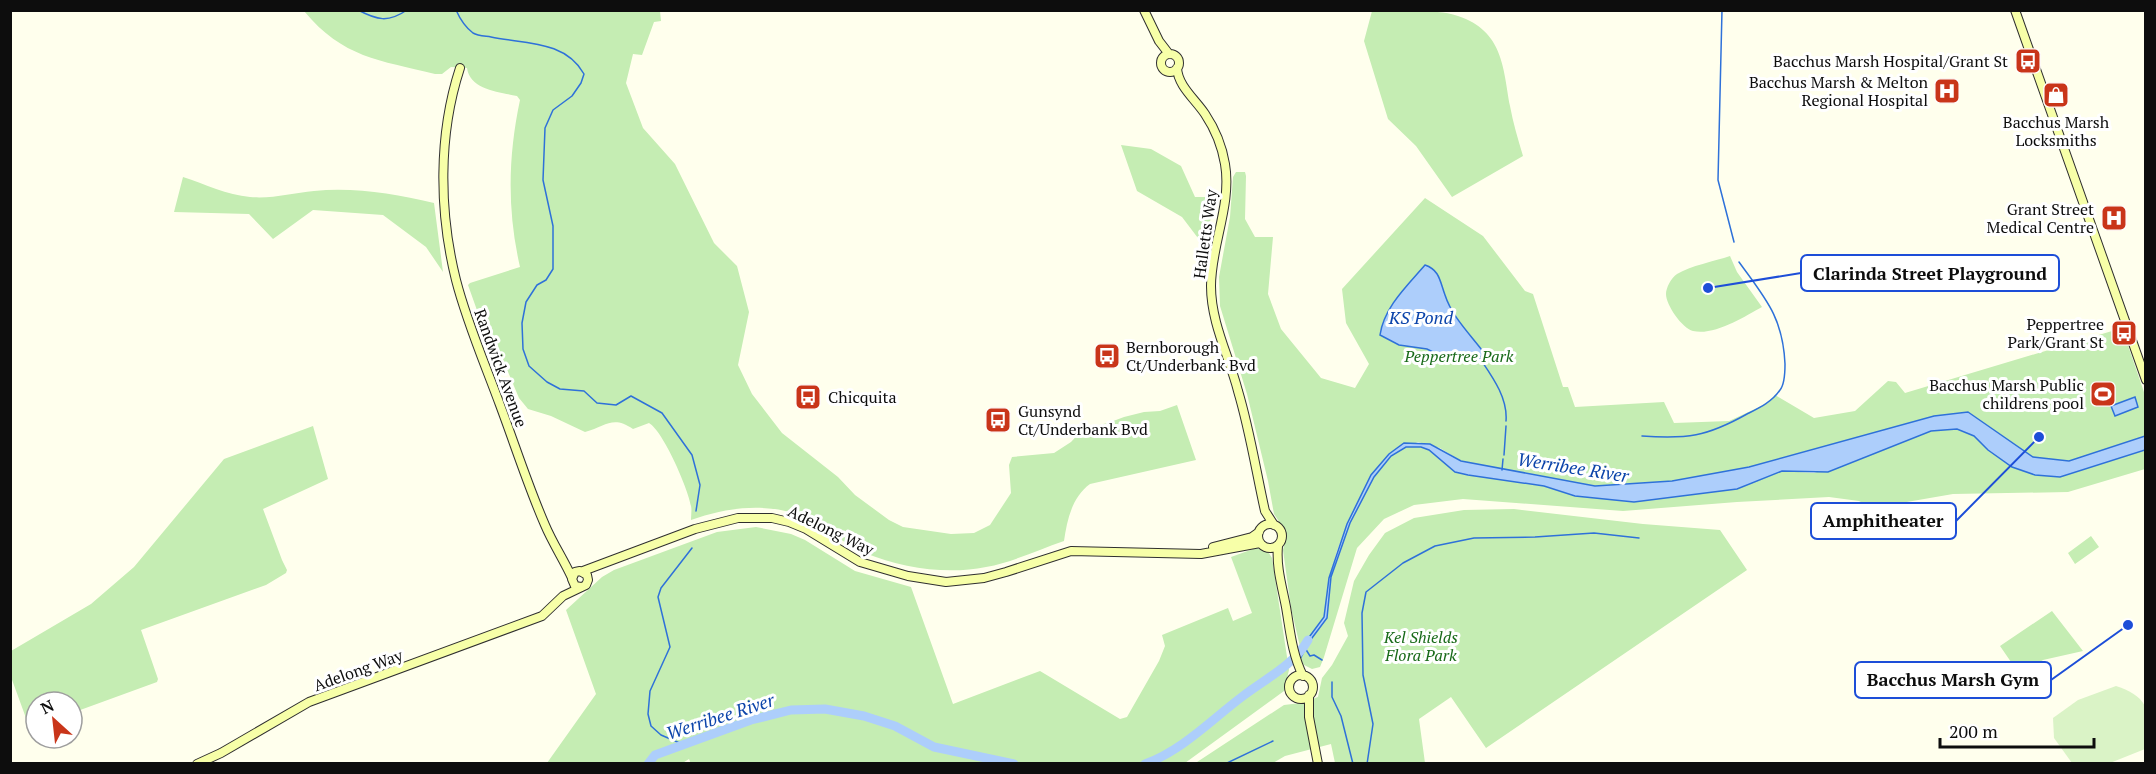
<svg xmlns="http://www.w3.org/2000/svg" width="2156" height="774" viewBox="0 0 2156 774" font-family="'PT Serif',serif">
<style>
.green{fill:#c5edb3}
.pitch{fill:#daf3c6}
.water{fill:#adcefb;stroke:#2e71d9;stroke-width:1.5}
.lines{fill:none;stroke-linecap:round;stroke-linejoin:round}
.stream{stroke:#2e71d9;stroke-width:1.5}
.river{stroke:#adcefb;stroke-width:9}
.secondary-casing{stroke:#2f2f2f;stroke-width:10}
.secondary{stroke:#f7ffa8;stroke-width:8}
.labels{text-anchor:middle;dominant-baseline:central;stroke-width:6;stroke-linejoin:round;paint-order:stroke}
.poi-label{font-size:16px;fill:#0d0d0d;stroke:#fff;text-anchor:end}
.street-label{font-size:16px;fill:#0d0d0d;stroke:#fff}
.park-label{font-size:16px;font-style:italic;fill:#186a18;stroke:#fff}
.water-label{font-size:18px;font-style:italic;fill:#0c44aa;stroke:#fff}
.leader{fill:none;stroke:#1d4ed8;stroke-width:2}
.callout-dot{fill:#1d4ed8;stroke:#fff;stroke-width:2}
.callout{fill:#fff;stroke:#1d4ed8;stroke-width:2}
.callout-label{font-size:18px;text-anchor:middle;font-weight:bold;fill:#0d0d0d}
</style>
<rect width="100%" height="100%" fill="#ffffed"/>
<path class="green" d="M304 11H660L661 21 654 22 642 55 633 54 626 83 643 128 675 164 714 243 737 266 749 312 738 365 752 394 782 433 838 477 855 495 889 520 903 527 951 534 974 533 990 525 1011 493 1009 465 1012 457 1054 453 1071 442 1084 428 1108 423 1124 417 1144 412 1160 411 1177 405 1196 460 1090 484C1072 497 1067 520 1064 541 1038 550 1013 562 986 567 947 575 902 568 865 553 848 547 834 533 819 524 779 501 733 505 691 520 691 515 692 510 691 506 688 488 663 431 649 423L633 429C613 415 606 426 585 432L551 416 528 409 519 398 506 367 499 359 494 358 468 285 470 283 520 267C507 210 508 157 520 100L517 96C499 92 470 90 467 68L451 67 442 74H435C379 60 343 58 304 11Z
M1417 11C1430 12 1445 11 1458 16 1503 31 1503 67 1510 106 1513 123 1518 139 1523 156L1452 197 1416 146 1388 119 1364 41 1372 11Z
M1121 145 1151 149 1181 166 1195 197H1216L1204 246 1182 217 1137 191Z
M1236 172H1245L1246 176 1245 219 1255 237H1273L1268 294 1281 329 1321 378 1355 388 1369 364 1346 323 1342 289 1425 198 1483 236 1525 291 1533 294 1563 387H1568L1575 407 1664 402 1674 423 1729 421 1768 403 1775 395 1814 418 1855 411 1888 381 1896 382 1905 393 2122 328 2145 395V437L2069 461 2033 457 1967 412 1932 417 1749 467 1672 481 1595 486 1461 461 1440 448 1418 442 1389 454 1371 475 1347 524 1337 551 1329 578 1324 617 1301 651 1291 608 1283 550 1286 538 1282 526 1274 514 1268 481 1247 394 1220 306 1219 277 1230 217 1233 177Z
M183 177C205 184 227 195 250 197 272 199 293 193 314 191 355 187 394 194 434 203L443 272 426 247 383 215 313 210 273 239 249 214 174 212Z
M1730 256 1737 272 1762 307C1744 317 1714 336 1693 331 1682 328 1666 305 1666 294 1666 288 1671 278 1677 274 1690 266 1715 261 1730 256Z
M313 426 328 479 263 509 282 560 287 570 286 573 266 585 141 630 158 679 157 682 72 713V702H36V726L30 729 11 677V651L91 604 134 567 224 459Z
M1957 428 1974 436 1988 450 2012 467 2035 475 2060 477 2145 450V469L2068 492 1953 494 1872 508 1859 501 1829 497 1737 502 1623 511 1463 499 1414 505 1384 519 1357 548 1324 657 1320 667 1312 669 1304 665 1300 658 1309 642 1327 618 1331 577 1350 523 1374 477 1391 455 1406 447H1421L1430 450 1455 472 1468 475 1544 486 1575 496 1634 502 1737 489 1782 471 1814 473 1868 455 1931 431Z
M1514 509 1643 524 1720 530 1747 570 1486 748 1451 697 1419 719 1425 763H1335L1331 744 1285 756 1273 763 1194 764 1284 705 1301 703 1318 697 1322 678 1332 665 1348 636 1344 623 1354 581 1369 555 1385 533 1414 518 1464 510Z
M756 527 791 534 805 540 855 571 911 587 953 704 1040 671 1120 719 1127 717 1159 661 1165 646 1162 635 1228 608 1233 621 1252 613 1231 557 1256 548 1267 550 1272 558 1289 670 1284 691 1185 763 691 764 689 759 681 764 547 763 596 694 566 610 602 577 614 570 717 532Z
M2091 536 2099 547 2075 564 2068 553Z
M2052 611 2083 651 2043 660 2035 665 2037 673 2020 675 2000 646Z"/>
<path class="pitch" d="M2116 686C2128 690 2139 695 2145 706V749L2110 763H2072L2054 738 2053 718 2078 700Z"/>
<path class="water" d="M1425 265C1440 270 1440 282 1445 295 1452 317 1471 335 1485 354L1473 360 1443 357 1427 349 1399 345 1380 335C1384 307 1407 286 1425 265Z
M2135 397 2138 407 2115 416 2111 406Z
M1968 412 2033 457 2069 461 2145 436V450L2060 477 2035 475 2012 467 1988 450 1974 436 1957 429 1931 431 1828 472 1782 471 1737 489 1634 502 1575 496 1544 486 1468 475 1455 472 1429 450 1421 447H1406L1391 456 1374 477 1350 523 1331 577 1327 618 1309 642 1299 661 1297 659 1307 640 1324 617 1329 578 1347 524 1371 475 1389 454 1404 443 1430 444 1461 461 1595 486 1672 481 1749 467 1934 416Z"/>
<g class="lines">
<path class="stream" d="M358 10C377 20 388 23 407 10
M456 10C460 19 465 27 473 33 478 36 485 36 491 37 524 44 565 40 584 74L581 83 572 96 553 110 545 128 543 180 553 226V269L546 280 537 285 526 302 522 323 523 349 529 366 547 382 560 389 584 391 597 403 616 405 631 396 662 413 692 455 700 485 696 511
M1722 10 1718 180 1734 242
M1479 357C1491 375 1508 397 1506 421
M1642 436C1687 439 1706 437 1747 414 1759 408 1772 402 1780 390 1785 384 1785 372 1785 364 1783 317 1765 298 1739 262
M1504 455 1506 426
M1502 470 1503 459
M1305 648 1310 656 1314 655 1322 660
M1332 682V697L1341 716 1353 764
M682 744 661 735 651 726 648 714 650 691 670 647 658 597 661 588 692 548
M1225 764 1273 741
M1367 764 1373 724 1363 675 1362 613 1366 592 1403 563 1435 546 1474 538 1535 537 1594 533 1639 538"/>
<path class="river" d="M648 764 655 755 751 720 791 710 825 709 864 716 895 726 934 747 1014 764
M1145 764C1183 750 1211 720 1243 696 1265 679 1294 665 1308 640"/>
<g class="secondary-casing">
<path id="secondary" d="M1144 10 1159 41 1169 54
M2015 10 2146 380
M1161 63a9 9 0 1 1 18 0a9 9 0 1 1-18 0Z
M460 68C438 135 439 212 456 280 467 323 485 364 500 405 515 445 528 486 545 525 553 544 564 560 572 578
M1177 68C1178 86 1195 99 1205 114 1215 129 1222 146 1225 164 1232 205 1211 245 1211 286 1211 323 1229 356 1238 391 1250 431 1256 471 1265 511L1274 525
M1258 536a12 12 0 1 1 24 0a12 12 0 1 1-24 0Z
M1278 546C1276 567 1282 586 1286 607 1290 630 1292 654 1303 676
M1213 547 1252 537 1259 532
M583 571 695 529 738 518H772L789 522 806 529 860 562 908 576 946 582 984 578 1006 572 1071 551 1201 554 1260 543
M1289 687a12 12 0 1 1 24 0a12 12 0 1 1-24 0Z
M1309 695V717L1318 764
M197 764 221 753 309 702 542 616 563 596 586 585 588 580 587 575 580 571 575 572 572 579 575 586 581 587"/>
</g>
<use href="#secondary" class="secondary"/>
</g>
<defs>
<g id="bus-square" transform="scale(1.35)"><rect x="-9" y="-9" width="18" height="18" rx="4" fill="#c93519" stroke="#fff"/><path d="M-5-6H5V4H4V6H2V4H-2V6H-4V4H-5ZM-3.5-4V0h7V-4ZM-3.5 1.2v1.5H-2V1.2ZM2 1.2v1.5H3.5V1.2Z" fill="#fff"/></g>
<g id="hospital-square" transform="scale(1.35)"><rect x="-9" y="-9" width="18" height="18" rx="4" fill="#c93519" stroke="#fff"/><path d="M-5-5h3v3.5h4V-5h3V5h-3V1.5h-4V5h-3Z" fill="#fff"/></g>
<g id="shop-square" transform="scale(1.35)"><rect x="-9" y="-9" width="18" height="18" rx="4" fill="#c93519" stroke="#fff"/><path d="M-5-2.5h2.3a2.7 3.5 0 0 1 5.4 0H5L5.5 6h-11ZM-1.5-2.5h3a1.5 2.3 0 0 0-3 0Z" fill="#fff"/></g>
<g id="stadium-square" transform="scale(1.35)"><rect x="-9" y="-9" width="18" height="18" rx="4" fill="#c93519" stroke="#fff"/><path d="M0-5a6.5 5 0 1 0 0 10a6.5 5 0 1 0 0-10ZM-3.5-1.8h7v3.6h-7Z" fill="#fff"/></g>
</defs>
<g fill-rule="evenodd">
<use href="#bus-square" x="2028" y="61"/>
<use href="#hospital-square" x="1947" y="91"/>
<use href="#shop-square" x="2056" y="95"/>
<use href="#hospital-square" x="2114" y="218"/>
<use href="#bus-square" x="2124" y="333"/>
<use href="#bus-square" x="1107" y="356"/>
<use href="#stadium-square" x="2103" y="394"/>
<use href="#bus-square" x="808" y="397"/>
<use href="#bus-square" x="998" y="420"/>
</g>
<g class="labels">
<g class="poi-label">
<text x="2008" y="61">Bacchus Marsh Hospital/Grant St</text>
<text x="1928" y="82">Bacchus Marsh &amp; Melton<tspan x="1928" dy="18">Regional Hospital</tspan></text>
<text x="2056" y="122" text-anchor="middle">Bacchus Marsh<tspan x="2056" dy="18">Locksmiths</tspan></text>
<text x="2094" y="209">Grant Street<tspan x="2094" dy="18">Medical Centre</tspan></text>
<text x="2104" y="324">Peppertree<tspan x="2104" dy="18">Park/Grant St</tspan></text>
<text x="1126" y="347" text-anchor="start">Bernborough<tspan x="1126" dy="18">Ct/Underbank Bvd</tspan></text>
<text x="2084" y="385">Bacchus Marsh Public<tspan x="2084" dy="18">childrens pool</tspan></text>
<text x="828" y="397" text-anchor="start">Chicquita</text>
<text x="1018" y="411" text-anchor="start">Gunsynd<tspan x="1018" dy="18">Ct/Underbank Bvd</tspan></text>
</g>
<g class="street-label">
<text transform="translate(1205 234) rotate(-82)">Halletts Way</text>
<text transform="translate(501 368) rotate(70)">Randwick Avenue</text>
<text transform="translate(831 530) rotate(26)">Adelong Way</text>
<text transform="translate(358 670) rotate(-20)">Adelong Way</text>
</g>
<g class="park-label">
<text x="1459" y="356">Peppertree Park</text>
<text x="1421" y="637">Kel Shields<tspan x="1421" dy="18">Flora Park</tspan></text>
</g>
<g class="water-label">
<text x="1421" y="317">KS Pond</text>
<text transform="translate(1573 467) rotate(9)">Werribee River</text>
<text transform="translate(720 716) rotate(-18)">Werribee River</text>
</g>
</g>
<path class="leader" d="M1708 288L1801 273M2039 437L1956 521M2128 625L2051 680"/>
<g class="callout-dot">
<circle cx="1708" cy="288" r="6"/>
<circle cx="2039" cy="437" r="6"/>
<circle cx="2128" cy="625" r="6"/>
</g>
<g class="callout">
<rect x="1801" y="255" width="258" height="36" rx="6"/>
<rect x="1811" y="503" width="145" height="36" rx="6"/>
<rect x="1855" y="662" width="196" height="36" rx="6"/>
</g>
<g class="callout-label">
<text x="1930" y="280">Clarinda Street Playground</text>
<text x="1883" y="527">Amphitheater</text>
<text x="1953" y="686">Bacchus Marsh Gym</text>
</g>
<rect width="2156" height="774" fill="none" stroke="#0d0d0d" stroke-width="24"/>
<g transform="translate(54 720) rotate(333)"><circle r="28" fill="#ffffff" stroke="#9e9e9e" stroke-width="1.5"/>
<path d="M0-4.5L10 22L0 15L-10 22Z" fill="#c93519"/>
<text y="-9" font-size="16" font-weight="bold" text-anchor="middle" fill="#0d0d0d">N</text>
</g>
<path d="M1940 738v9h154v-9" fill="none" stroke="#0d0d0d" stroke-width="3"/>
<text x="1949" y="738" font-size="18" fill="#0d0d0d" stroke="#ffffff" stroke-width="4.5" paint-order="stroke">200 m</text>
</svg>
